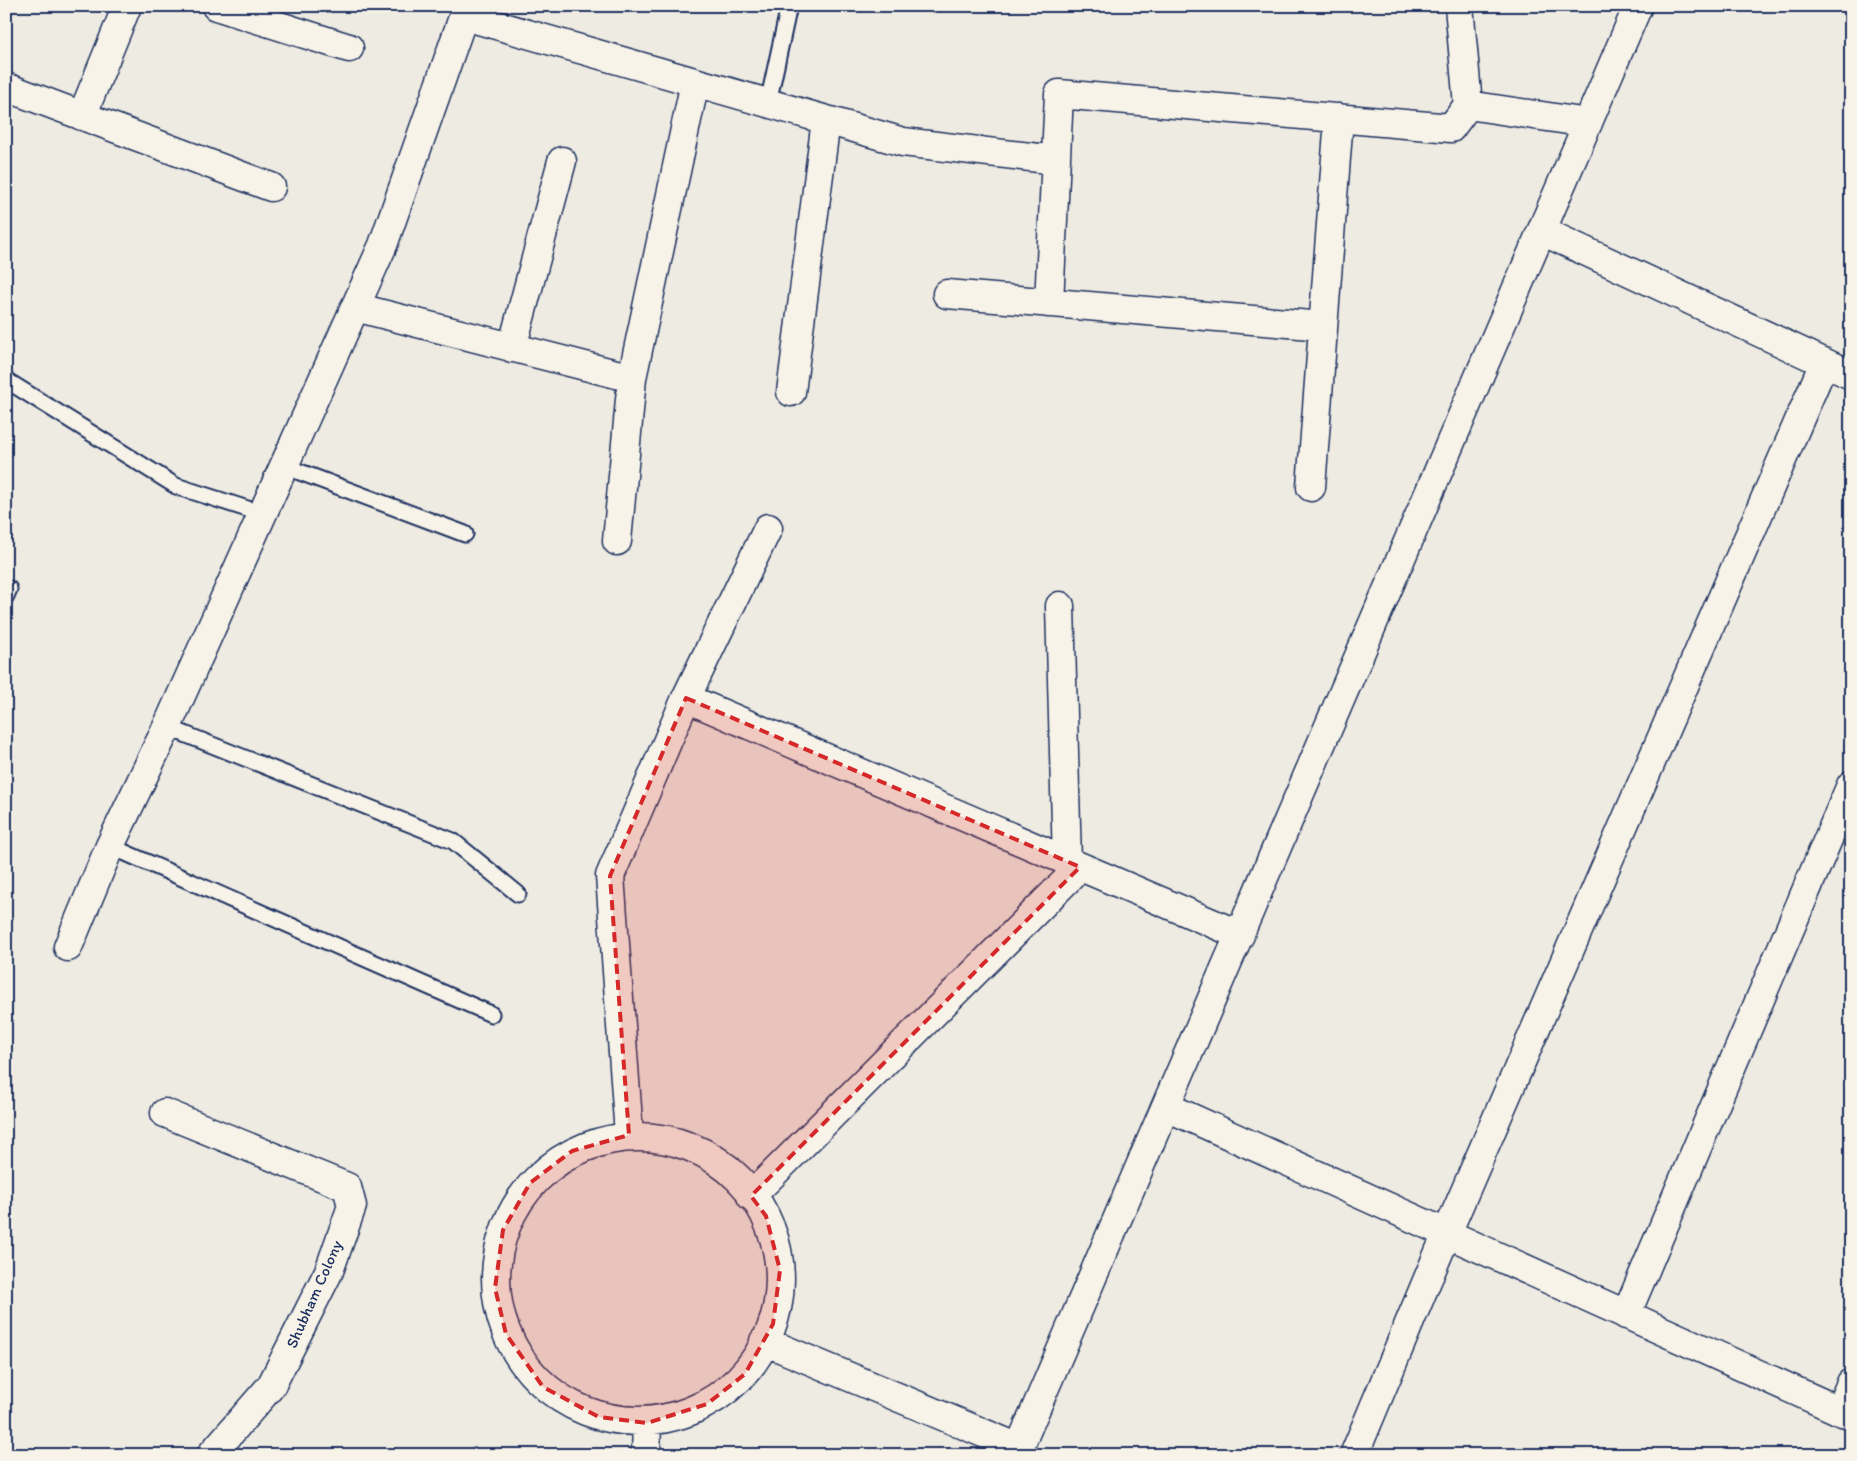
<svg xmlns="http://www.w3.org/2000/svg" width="1857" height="1461" viewBox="0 0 1857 1461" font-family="Itim,sans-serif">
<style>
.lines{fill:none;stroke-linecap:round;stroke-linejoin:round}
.lane-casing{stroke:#1b2f5e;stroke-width:19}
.street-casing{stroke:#1b2f5e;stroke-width:31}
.lane{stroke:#f7f3e8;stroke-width:15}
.street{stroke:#f7f3e8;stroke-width:28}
.marked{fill:#d62828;fill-opacity:0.2;stroke:#d62828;stroke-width:4;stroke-dasharray:10 6;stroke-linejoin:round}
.labels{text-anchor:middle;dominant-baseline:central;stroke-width:4;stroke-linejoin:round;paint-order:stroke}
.street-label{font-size:16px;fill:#1b2f5e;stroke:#f7f3e8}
</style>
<rect width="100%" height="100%" fill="#eeebe2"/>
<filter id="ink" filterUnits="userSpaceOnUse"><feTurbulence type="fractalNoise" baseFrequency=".02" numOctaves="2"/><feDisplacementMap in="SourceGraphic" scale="10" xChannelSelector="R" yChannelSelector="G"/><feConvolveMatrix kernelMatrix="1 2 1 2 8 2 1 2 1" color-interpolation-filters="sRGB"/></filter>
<g filter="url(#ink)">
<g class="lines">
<g class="lane-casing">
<path id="lane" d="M768 103 789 6
M6 380 176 486 263 514
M284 466 465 534
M6 588 9 589 6 596
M167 727 453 841 518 894
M110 846 491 1014"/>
</g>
<g class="street-casing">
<path id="street" d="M216 6 349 48
M1459 6 1468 105
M465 16 903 142 1056 160
M6 87 271 187
M82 116 127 6
M1542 231 1851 375
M947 294 1323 326
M1049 303 1059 94 1451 128 1468 105 1588 123
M355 307 632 378
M512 348 562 161
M791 392 826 120
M1311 487 1339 118
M617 541 632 378 695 82
M1060 606 1067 862
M686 698 1240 935
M68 947 110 846 167 727 383 245 467 6
M1167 1107 1851 1416
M165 1113 347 1187 352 1206 329 1271 271 1386 211 1455
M629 1135 610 876 686 698 768 528
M496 1279a142 142 0 1 1 284 0a142 142 0 1 1-284 0Z
M751 1196 1080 867
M1626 1315 1851 785
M764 1341 1019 1448
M1839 1411 1851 1383
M646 1455 647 1423
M1016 1455 1638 6
M1354 1455 1447 1233 1824 363"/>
</g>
<use href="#lane" class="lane"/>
<use href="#street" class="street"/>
</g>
</g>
<path class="marked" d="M686 698 1080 867 751 1196 766 1216 780 1270 773 1324 745 1374 707 1404 647 1423 599 1417 543 1387 506 1334 495 1288 503 1230 530 1183 572 1151 629 1135 610 876Z"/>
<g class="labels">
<g class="street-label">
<text transform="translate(314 1294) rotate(-66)">Shubham Colony</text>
</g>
</g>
<rect width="1857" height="1461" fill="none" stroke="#f7f3e8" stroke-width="25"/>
<rect x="12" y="12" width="1832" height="1436" fill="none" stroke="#1b2f5e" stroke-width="2" filter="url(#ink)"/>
</svg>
